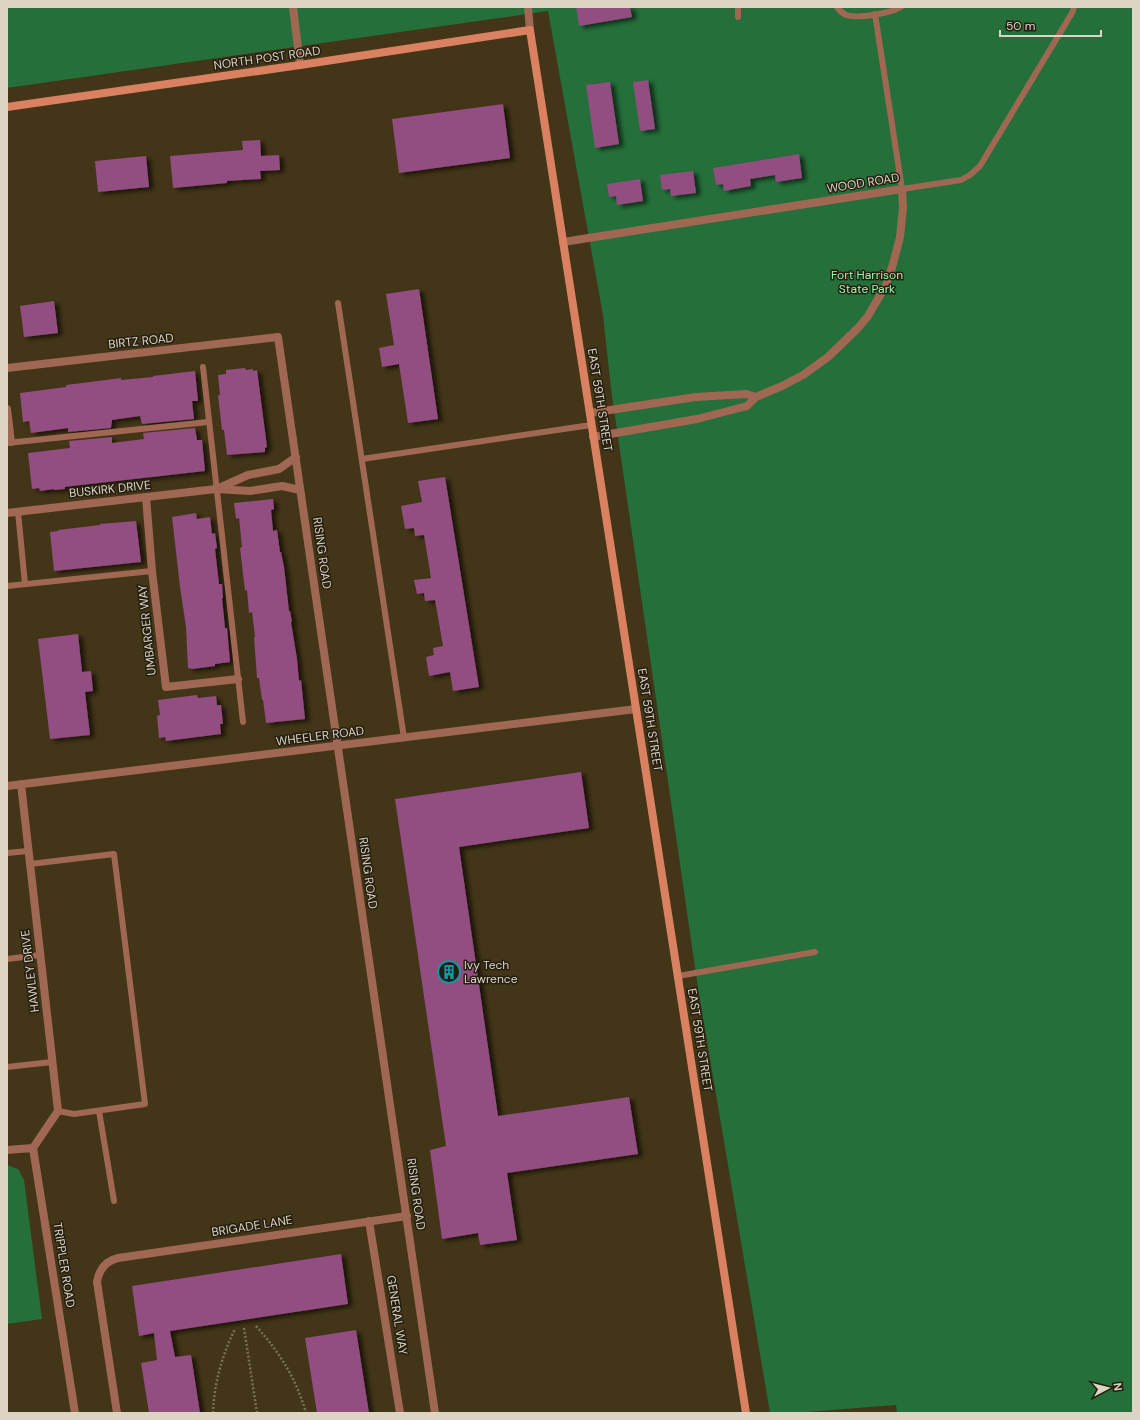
<svg xmlns="http://www.w3.org/2000/svg" width="1140" height="1420" viewBox="0 0 1140 1420" font-family="'DM Sans',sans-serif">
<style>
.green{fill:#246f3a}
.building{fill:#924d81;filter:url(#shadow)}
.lines{fill:none;stroke-linecap:round;stroke-linejoin:round}
.path{stroke:#7c7057;stroke-width:2.5;stroke-dasharray:2 2;stroke-linecap:butt}
.lane{stroke:#a06853;stroke-width:6}
.street{stroke:#a06853;stroke-width:8}
.secondary{stroke:#d98161;stroke-width:8}
.labels{text-anchor:middle;dominant-baseline:central;stroke-width:3;stroke-linejoin:round;paint-order:stroke}
.street-label{font-size:12px;fill:#ddd5c4;stroke:#241e11}
.park-label{font-size:12px;fill:#96faab;stroke:#241e11}
.poi-label{font-size:12px;fill:#ddd5c4;stroke:#241e11;text-anchor:start}
</style>
<defs>
<filter id="shadow"><feDropShadow dx="4.5" dy="2.5" stdDeviation="2" flood-color="#0009"/></filter>
</defs>
<rect width="100%" height="100%" fill="#433517"/>
<path class="green" d="M7 7H1133V1413H897L896 1405 793 1413H770L698 988 611 389 603 315 548 11 7 88Z
M7 1165 18 1169 24 1180 42 1319 7 1324Z"/>
<path class="building" d="M576 7H630L632 17 579 26Z
M648 80 655 129 640 131 633 82Z
M610 82 619 144 595 148 586 85Z
M503 104 510 158 399 173 392 119Z
M260 140 261 156 279 155 280 170 260 171 261 179 227 181V183L173 188 170 156 243 150 242 141Z
M799 154 802 178 776 182 775 175 750 179 751 186 724 191 723 184 716 185 713 168Z
M146 156 149 187 98 192 95 161Z
M693 171 696 193 671 196 670 189 662 190 660 175Z
M640 179 643 201 617 205 616 196 609 197 607 184Z
M419 289 438 419 408 423 399 364 382 367 379 348 394 345 386 294Z
M54 301 58 333 24 337 20 306Z
M245 368 246 370 253 369V371L257 370 267 447 265 448V452L227 455 224 430H222L218 395H220L218 375 226 374V370Z
M195 371 198 401H192L194 419 142 424 140 416 112 420 111 428 68 432V428L31 433 29 421 23 422 20 393 66 387V385L121 378V380L153 377V376Z
M195 428 197 440H202L205 471 72 486 65 487V489L54 490V489L40 491 39 488 32 489 28 453 70 448 69 441 112 437V443L144 439 143 433Z
M445 477 479 687 453 691 450 672 429 676 426 657 434 655 433 648 443 646 435 600 425 601 424 593 417 594 414 580 431 578 424 535 415 536 414 528 405 529 401 506 422 502 418 481Z
M273 499 274 509 271 510 273 531 277 530 280 552H281L284 567 289 611H290L292 622H291L297 659 299 681 301 680 305 719 266 723 263 700H262L259 678H257L254 637H255L252 612 249 613 247 590 245 591 240 548 242 547 239 518 236 519 234 503Z
M196 513 197 519 210 517 212 534 215 533 217 548 215 549 219 584H222L223 598H222L225 628H227L230 662 215 664V666L192 669 188 668 186 627 180 587 172 517Z
M136 521 141 562 54 571 50 532 58 531V530L100 525V524Z
M78 634 82 672 91 671 93 691 85 692 90 735 50 739 38 639Z
M197 695 198 698 216 696 217 705H221L223 724H220L221 734 166 741 165 737 159 738 157 716 160 715 158 700Z
M581 772 589 828 459 847 498 1116 629 1097 638 1154 507 1173 517 1240 480 1245 478 1233 442 1239 430 1150 446 1146 395 799Z
M341 1254 348 1304 170 1331 175 1357 191 1355 200 1413H149L141 1363 157 1360 154 1333 139 1336 132 1286Z
M356 1330 369 1413H317L305 1338Z"/>
<g class="lines">
<path class="path" d="M256 1326C280 1353 296 1378 306 1413
M244 1328 257 1413
M213 1413C214 1384 222 1355 235 1329"/>
<path class="lane" d="M738 7V17
M837 7C839 10 842 13 846 15 858 19 891 13 901 7
M875 14 902 189 961 180 970 175 980 166 1072 13 1074 7
M338 303 404 738
M203 367 243 722
M7 443 208 422
M362 459 591 425
M18 512 25 584
M7 586 152 571
M7 853 28 851
M30 864 114 854 145 1104 74 1114 58 1111
M7 959 40 955
M678 976 815 952
M7 1067 52 1062
M99 1111 114 1201"/>
<path class="street" d="M293 7 300 65
M528 7 530 30
M563 242 902 189 903 208 900 237 893 264 886 285 868 316 858 328 828 357 803 375 782 386 756 397 747 406 697 419 593 437
M7 368 278 337 435 1413
M7 409 11 442
M590 413 696 397 746 394 756 397
M219 488 248 475 279 469 296 457
M146 497 152 571 166 687 238 679
M7 513 216 489 250 491 282 486 300 490
M21 784 58 1111 33 1148
M7 786 636 709
M7 1150 33 1148 75 1413
M369 1221 400 1413
M117 1413 97 1282C99 1270 105 1261 118 1258L407 1216"/>
<path class="secondary" d="M7 107 300 65 530 30 746 1413"/>
</g>
<defs>
<g id="building-ring" transform="scale(1.15)"><circle r="9.5" fill="#241e11" stroke="#0f9aa8" stroke-width="1.5"/><path d="M-4-6H4V6H1V3H-1V6H-4ZM-2.5-4.3h1.7v1.8h-1.7ZM.8-4.3h1.7v1.8H.8ZM-2.5-1h1.7V.8h-1.7ZM.8-1h1.7V.8H.8Z" fill="#0f9aa8"/></g>
</defs>
<g fill-rule="evenodd">
<use href="#building-ring" x="449" y="972"/>
</g>
<g class="labels">
<g class="street-label">
<text transform="translate(267 58) rotate(-8)">NORTH POST ROAD</text>
<text transform="translate(863 183) rotate(-9)">WOOD ROAD</text>
<text transform="translate(141 341) rotate(-6)">BIRTZ ROAD</text>
<text transform="translate(600 400) rotate(81)">EAST 59TH STREET</text>
<text transform="translate(110 489) rotate(-6)">BUSKIRK DRIVE</text>
<text transform="translate(322 553) rotate(82)">RISING ROAD</text>
<text transform="translate(147 630) rotate(-96)">UMBARGER WAY</text>
<text transform="translate(650 720) rotate(81)">EAST 59TH STREET</text>
<text transform="translate(320 736) rotate(-7)">WHEELER ROAD</text>
<text transform="translate(368 873) rotate(82)">RISING ROAD</text>
<text transform="translate(30 971) rotate(-97)">HAWLEY DRIVE</text>
<text transform="translate(700 1040) rotate(81)">EAST 59TH STREET</text>
<text transform="translate(416 1194) rotate(82)">RISING ROAD</text>
<text transform="translate(252 1226) rotate(-9)">BRIGADE LANE</text>
<text transform="translate(64 1265) rotate(81)">TRIPPLER ROAD</text>
<text transform="translate(397 1315) rotate(81)">GENERAL WAY</text>
</g>
<g class="park-label">
<text x="867" y="275">Fort Harrison<tspan x="867" dy="14">State Park</tspan></text>
</g>
<g class="poi-label">
<text x="464" y="965">Ivy Tech<tspan x="464" dy="14">Lawrence</tspan></text>
</g>
</g>
<rect width="1140" height="1420" fill="none" stroke="#ddd5c4" stroke-width="16"/>
<g transform="translate(1108 1388) rotate(83)" stroke="#241e11" stroke-width="3" paint-order="stroke">
<path d="M0-3L7 15L0 10L-7 15Z" fill="#ddd5c4"/>
<text y="-6" font-size="11" font-weight="bold" text-anchor="middle" fill="#ddd5c4">N</text>
</g>
<path d="M1000 30v6h101v-6" fill="none" stroke="#ddd5c4" stroke-width="2"/>
<text x="1006" y="30" font-size="12" fill="#ddd5c4" stroke="#241e11" stroke-width="3" paint-order="stroke">50 m</text>
</svg>
